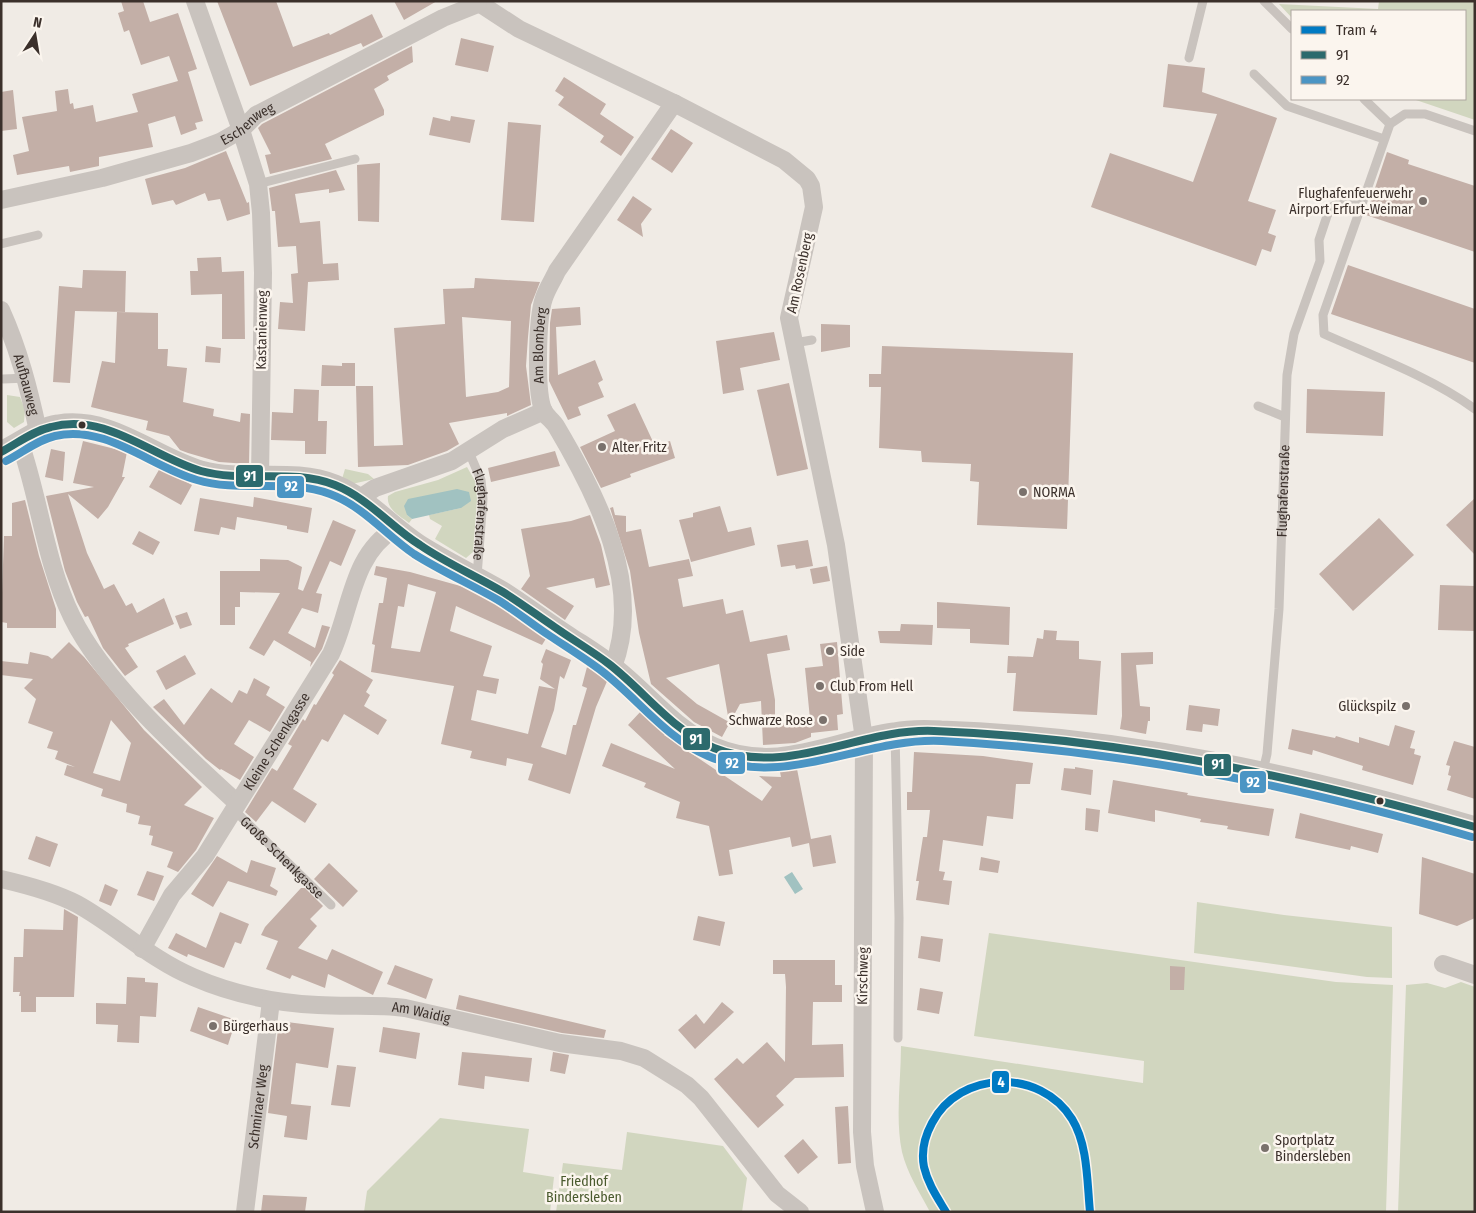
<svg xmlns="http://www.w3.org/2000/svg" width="1476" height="1213" viewBox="0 0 1476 1213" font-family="'Fira Sans Condensed',sans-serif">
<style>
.green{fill:#d1d6bf}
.water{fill:#a1c2c1}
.building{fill:#c3afa7;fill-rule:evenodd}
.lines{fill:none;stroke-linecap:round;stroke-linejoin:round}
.service{stroke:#c9c3be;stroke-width:9}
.minor{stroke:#c9c3be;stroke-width:18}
.tertiary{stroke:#c9c3be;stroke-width:21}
.bus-1-casing{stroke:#fbf5ee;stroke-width:11}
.bus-2-casing{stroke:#fbf5ee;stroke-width:11}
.bus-1{stroke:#2c6a6d;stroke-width:8}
.bus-2{stroke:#4b95c4;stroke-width:8}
.tram-1-casing{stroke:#fbf5ee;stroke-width:11}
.tram-1{stroke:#007ac3;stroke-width:8}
.poi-dot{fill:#7a716c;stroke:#fbf5ee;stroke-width:2}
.bus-dot{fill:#3b302b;stroke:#fbf5ee;stroke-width:2}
.labels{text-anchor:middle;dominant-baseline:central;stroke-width:5;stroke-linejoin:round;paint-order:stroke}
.street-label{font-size:14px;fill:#3b302b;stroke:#fbf5ee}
.poi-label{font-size:14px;fill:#3b302b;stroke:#fbf5ee;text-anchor:start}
.park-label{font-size:14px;fill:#4a5a2e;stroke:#fbf5ee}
.line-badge{stroke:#fbf5ee;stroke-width:2}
.badge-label{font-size:14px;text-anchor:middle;font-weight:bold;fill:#fff}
</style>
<rect width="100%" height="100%" fill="#f0ebe5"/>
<path class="green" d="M1379 1H1475V120L1413 99H1465V11H1292V18L1279 4 1378 9Z
M7 395 20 397 25 410 24 422 14 428 7 422Z
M467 467 475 481 477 499 473 552 466 558 435 539 442 526 430 519 429 515 461 508 407 515 412 519 409 523C400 516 386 509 388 496L395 492 438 480Z
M345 469 368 474 374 479 352 484 342 479Z
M1197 902 1284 915 1392 927V978L1367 977 1194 953Z
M989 933 1336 982 1393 985 1386 1212H930C920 1193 907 1173 902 1152 895 1118 901 1080 901 1046L1143 1083 1144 1061 974 1036Z
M1461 982 1475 987V1212H1398L1406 985 1427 983 1445 988Z
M440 1118 529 1129 523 1172 554 1177 550 1212H364L367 1191Z
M627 1132 723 1146 747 1178 742 1212H556L563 1163 622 1170Z"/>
<path class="water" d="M457 489 469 492 471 501 461 508 412 519 407 515 404 506 408 499Z
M792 872 803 889 795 894 784 877Z"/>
<path class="building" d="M121 1H143L150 22 178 13 197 69 188 72 203 121 195 123 197 129 181 135 175 116 148 124 153 147 99 157V166L70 172 69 166 17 175 13 155 29 151 22 117 57 111 55 91 68 89 70 104 73 103 74 109 93 105 96 122 138 112 132 94 178 81 169 56 141 65 129 30 124 32 118 13 124 11Z
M217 1H276L293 47 329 33 330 35 372 14 383 37 363 47 361 43 250 86Z
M394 1H437L404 20Z
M461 38 494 46 488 72 455 65Z
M412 46 413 62 387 76 389 80 374 89 384 110V115L325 144 332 159 270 174 265 155 271 154 258 128 262 124Z
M1168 64 1205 68 1202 92 1277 118 1248 201 1276 210 1268 233 1276 236 1271 252 1262 249 1256 266 1091 207 1110 153 1193 182 1217 114 1163 107Z
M564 77 606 104 600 114 634 137 621 156 600 142 604 136 558 105 564 97 555 91Z
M13 90 17 129 1 131V92Z
M451 116 475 120 470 143 429 135 433 117 450 121Z
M508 122 541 125 534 222 501 220Z
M671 129 693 143 672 173 651 159Z
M226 151 247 203 249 202 250 214 227 221 220 199 208 201 205 193 176 205 173 200 152 205 145 179 185 168Z
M1387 152 1409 160 1408 164 1475 186V252L1366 215Z
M380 163 379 222 358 221 357 165Z
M336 170 345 190 329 193V189L295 194 300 223 320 221 323 264 338 263 339 280 308 282 305 331 278 329 280 302 293 303 291 274 298 273 296 246 278 247 275 211H272L269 188Z
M633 196 652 209 641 224 643 237 617 220Z
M221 257 222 272 244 271 245 339H222V294L191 295 190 271H198L197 258Z
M1348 265 1475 309V363L1331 314Z
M83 270 126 271 125 312 75 311 70 383 53 382 59 286 82 288Z
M475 278 540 282 531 305 528 337 526 366 531 405 507 416V413L449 423 459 444 447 451 408 465 358 467 356 386H373L374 446 403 445 394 328 445 324 443 289 474 288ZM462 317 511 321 509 387 498 392 466 397Z
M580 307 581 325 556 327 558 375 595 360 603 380 598 383 604 397 578 407 581 415 568 420 549 381 550 323 552 309Z
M117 312 158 313V349H168L167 366 187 368 183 402 214 409 213 416 240 422 241 413 250 414 249 464 219 462 188 453 180 450 169 436 146 430 148 421 91 407 102 361 115 363Z
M821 324 850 325V347L821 352Z
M774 332 780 360 740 368 744 390 723 394 716 341Z
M206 346 221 348 220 363 205 362Z
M882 346 1073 353 1067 529 977 525 979 482 970 481 971 464 922 462 921 451 879 448 881 387H869V374H881Z
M342 363H355V386H321L322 365 342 366Z
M789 383 808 469 777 476 757 390Z
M294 389 319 390 318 421H327L326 454H305V441L271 440 272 412 293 413Z
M1307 389 1385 392 1383 436 1306 433Z
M635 403 655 446 670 441 675 458 630 474 631 477 601 488 580 447 615 431 607 415Z
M83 441 127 452 122 477H125L108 507 98 519 68 494 87 553 104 589 114 584 126 606 132 603 137 613 164 598 174 624 128 644 129 646 125 648 138 667 125 676 103 648 88 616 85 617 77 602 65 571 46 496 94 487 73 483Z
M51 449 65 452 63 481 45 477Z
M555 451 560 466 491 482 488 468Z
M160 468 192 485 181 505 149 487Z
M254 497 312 508 308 533 287 529V526L237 517 235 530 221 527 219 535 194 531 200 498 253 507Z
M1475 498V555L1446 525Z
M25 500 39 556 56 609V628H7V623L1 622 4 536H12V503Z
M720 506 728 532 751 527 755 545 691 562 679 520 693 517V513Z
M613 507 615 515 626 516V532L641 529 649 567 689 559 693 576 678 579 683 607 723 599 726 614 743 610 750 642 787 635 790 650 767 654 775 700V725L810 719 805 668 823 666 820 644 837 642 843 714 837 715 838 730 811 733V737L795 743 763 745 761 701 740 704 722 737 694 722 651 684 639 633 630 571 610 508ZM719 664 729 722 697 704 666 678Z
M590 515 601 545 610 585 596 588 594 578 546 588 574 606 565 620 521 589 530 576 521 529 571 521Z
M1379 518 1414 555 1353 611 1319 574Z
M333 520 356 530 341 566 330 561 316 593 322 594 318 613 302 608 288 633 315 648 322 625 330 627 322 649 310 667 311 662 274 640 264 656 249 648 280 593 240 592V607H235V625H220V571H260V559L288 560 302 567 298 589 303 591Z
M139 531 160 542 153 555 132 544Z
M808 540 813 566 796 569 795 565 781 567 777 545Z
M376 566 410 572 464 587 499 604 547 637 542 645 456 606 450 631 492 646 483 676 499 679 496 694 477 690 471 720 528 734 539 686 555 689 540 679 543 664 541 662 546 649 571 660 564 679 560 676 554 710 541 747 566 755 573 725H576L587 688 582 686 587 667 608 679 596 707 570 794 528 780 533 764 507 758 506 766 470 758 472 751 441 744 454 686 371 672 375 645 372 644 379 603H383L387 578 374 575ZM408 584 436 592 420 652 391 648 398 606 404 607Z
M827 566 830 581 813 584 810 569Z
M1440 585 1475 586V631L1438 630Z
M937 602 1010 607 1009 645 970 643V629L937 628Z
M187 612 192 625 180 629 175 616Z
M901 624 933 625 932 645 880 643 878 631H900Z
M1044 630 1057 631 1056 640 1079 641V659L1101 661 1097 715 1013 711 1016 673H1007L1008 656 1033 657 1037 638 1043 639Z
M69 642 84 657 144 730 202 787 184 805 214 818 196 850 178 872 167 867 173 852 151 845 153 836 149 835 151 826 138 824 140 816 126 812 127 804 101 796 103 789 64 775 67 765 75 767 55 759 58 751 47 748 53 732 28 723 36 699 24 688 33 679 1 675V661L28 664 30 652 48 656 52 659ZM111 720 131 743 120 781 93 773Z
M1153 652V664L1136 665 1140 706 1150 707V721H1148L1146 734 1120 729 1122 716 1121 653Z
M185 655 196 674 166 690 156 671Z
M340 660 373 680 366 692 370 695 364 706 387 720 378 735 344 714 328 742 322 739 293 789 317 804 305 823 272 801 256 822 245 812 272 768 277 771 292 746 288 744 303 719 305 721 314 704 316 705 334 675 332 673Z
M254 678 270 687 266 695 285 707 270 732 249 720 234 744 254 757 240 780 221 769 220 770 206 759 153 707 164 699 184 725 211 688 232 703 239 690 247 694Z
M1189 705 1220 709 1218 726 1203 724 1202 732 1186 730Z
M642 710 667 733 664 735 762 801 772 787 759 776 781 777 780 772 797 769 811 839 831 835 836 863 813 867 809 843 792 847 790 837 729 850 733 874 719 876 709 826 676 818 680 802 644 787 646 783 602 766 611 743 675 769 628 725Z
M1395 725 1415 731 1410 748 1415 749 1414 754 1421 756 1413 785 1362 770 1363 766 1313 750 1312 755 1288 749 1292 729 1335 738 1336 736 1359 743V737L1389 746Z
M1454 741 1475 747V799L1447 790 1451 776 1448 775 1450 766 1446 765Z
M914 752 983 756 1033 763 1030 784H1016L1013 819 987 816 983 846 943 840 939 871 945 872 943 880 952 881 949 905 916 900 919 881H916L923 837H927L930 810H907V792H912Z
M1075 767 1093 770 1091 795 1061 790 1064 768 1075 769Z
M1113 780 1188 793 1187 795 1274 809 1269 836 1227 829 1228 826 1200 822 1201 819 1155 810V822L1108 813Z
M1086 808 1100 810 1098 832 1085 830Z
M1300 813 1383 834 1378 853 1351 846 1350 850 1295 838Z
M36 836 58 844 50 867 28 859Z
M217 856 247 873 251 860 276 868 270 886 278 891 276 896 228 881 213 907 191 894Z
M981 857 1000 861 998 873 979 870Z
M1422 857 1475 874V918L1457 926 1419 914Z
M329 863 358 891 343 907 314 879Z
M147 871 164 876 154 901 137 895Z
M105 884 118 890 111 906 99 901Z
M301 888H305L323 906 310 919 317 926 298 948 327 960 332 949 383 972 373 995 328 974 325 988 292 975 290 979 266 969 278 941 261 935 265 927Z
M64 909 78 917 74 997H36V1012H21V996H19L20 992H13L14 957H23L24 929 63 930Z
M220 912 249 924 241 944 235 942 224 968 188 954 187 957 168 948 176 933 206 948Z
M698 916 725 922 720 946 693 940Z
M921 936 943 939 940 962 918 958Z
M773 960H835V985H842V1002H813L812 1045 843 1044 844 1077 795 1078 776 1096 784 1105 758 1128 714 1079 737 1058 743 1064 767 1042 785 1062 786 987 785 974H773Z
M395 965 433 979 426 999 387 984Z
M1170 966 1185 967 1184 990H1170Z
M127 977 145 978V982L158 983 156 1017 140 1016 139 1043 117 1042 118 1025 96 1024V1003L126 1004Z
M920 988 943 992 939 1014 917 1010Z
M459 995 606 1030 604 1038 562 1033 456 1009Z
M722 1002 734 1012 695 1049 678 1030 696 1014 704 1024Z
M198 1007 236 1020 228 1045 190 1031Z
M279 1021 334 1028 328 1068 296 1063 291 1104 311 1106 307 1140 284 1137 287 1116 268 1113Z
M383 1027 420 1033 416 1059 379 1052Z
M462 1052 532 1058 529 1082 485 1076 484 1089 458 1085Z
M553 1052 569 1055 565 1074 550 1071Z
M337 1065 356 1067 350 1107 331 1105Z
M848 1106 851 1163 838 1164 835 1107Z
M803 1139 818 1157 798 1174 784 1156Z
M263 1195 307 1197 305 1212H261Z"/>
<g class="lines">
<g class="service">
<path d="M1264 1 1292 29"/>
<path d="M1189 58 1203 1"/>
<path d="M1254 74 1287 106 1384 139"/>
<path d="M1364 99 1390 124"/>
<path d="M1475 131 1425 114H1405L1390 124 1323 315 1324 334C1373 356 1431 377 1475 409"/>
<path d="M258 184 355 159"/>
<path d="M1 244 38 235"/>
<path d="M794 343 812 340"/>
<path d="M3 379 27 378"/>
<path d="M1258 406 1285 417"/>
<path id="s1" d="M469 452 481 480 483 499 477 576"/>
<path d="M895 732 899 918 898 1038"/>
<path id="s2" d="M1263 771 1267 754 1279 609 1287 375 1294 334 1320 261 1319 240 1327 216 1333 206 1346 200 1362 204"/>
<path id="s3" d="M233 809 331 905"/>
</g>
<g class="minor">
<path d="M195 1 241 130 258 184 261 213 263 273 260 477"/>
<path d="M476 1 519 29 674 103 784 160 807 179 811 186 814 207 789 318 836 545 864 739 862 1132 865 1166 875 1212"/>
<path id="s4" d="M1 200 102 178 191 153 220 142 241 130 256 115 443 18 478 4"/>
<path id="s5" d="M1 310C19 350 29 389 38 431"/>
<path d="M20 443C40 500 45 562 72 617 105 684 182 752 237 803"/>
<path d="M360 498 375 488 452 461 503 429 544 411"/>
<path id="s6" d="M613 667C644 586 597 495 556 426 553 421 547 417 544 412 535 394 537 318 544 298 547 289 553 280 557 271L674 103"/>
<path id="s7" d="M1 879C27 885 54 892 77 904 117 926 150 959 193 977 232 994 275 1003 318 1005 347 1007 376 1004 405 1008L560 1043 621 1051 644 1058 687 1085 701 1098 777 1194 800 1212"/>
<path id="s8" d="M142 949 172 895 205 856 331 654C351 612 351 554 395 529"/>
<path d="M1443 964 1475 975"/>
<path id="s9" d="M245 1212 271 1001"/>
</g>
<path class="tertiary" d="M1 452C20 443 38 428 58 425 110 416 155 458 201 471 245 483 291 468 335 485 367 498 390 526 419 545 446 562 475 576 503 592 525 606 547 623 569 637 584 647 601 657 615 669 647 694 676 732 714 748 778 775 831 742 894 733 909 730 926 730 941 731 1123 737 1301 775 1475 827"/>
<g class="bus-1-casing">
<path id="bus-1" d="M1 452C18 443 33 431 51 427 106 412 152 457 201 471 245 483 292 468 335 485 368 498 391 527 420 545 446 563 476 576 503 592 521 603 538 616 556 628 573 640 592 651 609 664 644 691 673 731 714 748 788 778 859 728 934 731 1119 738 1297 776 1475 827"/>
</g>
<g class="bus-2-casing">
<path id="bus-2" d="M6 461C22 453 37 440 55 436 106 424 151 467 197 480 240 493 288 478 330 494 363 506 386 535 414 554 441 571 470 584 498 600 516 611 533 625 550 636 568 648 586 659 603 672 638 699 666 738 708 756 785 790 863 737 942 741 1128 751 1294 785 1472 837"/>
</g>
<use href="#bus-1" class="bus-1"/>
<use href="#bus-2" class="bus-2"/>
<g class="tram-1-casing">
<path id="tram-1" d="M946 1212C937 1197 928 1184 924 1167 921 1152 925 1136 932 1123 960 1070 1040 1068 1072 1119 1088 1145 1087 1182 1090 1212"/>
</g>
<use href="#tram-1" class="tram-1"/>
</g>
<g class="poi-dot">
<circle cx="1423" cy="201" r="5"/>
<circle cx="602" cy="447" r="5"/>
<circle cx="1023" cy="492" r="5"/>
<circle cx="830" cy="651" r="5"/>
<circle cx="820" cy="686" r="5"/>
<circle cx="1406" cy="706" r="5"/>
<circle cx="823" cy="720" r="5"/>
<circle cx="213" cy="1026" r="5"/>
<circle cx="1265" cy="1148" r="5"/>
</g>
<g class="bus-dot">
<circle cx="82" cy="425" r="4.5"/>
<circle cx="1380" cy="801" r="4.5"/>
</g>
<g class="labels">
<g class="street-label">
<text stroke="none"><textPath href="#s4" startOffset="260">Eschenweg</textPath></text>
<text transform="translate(800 273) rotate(-78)">Am Rosenberg</text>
<text transform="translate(262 330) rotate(-89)">Kastanienweg</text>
<text stroke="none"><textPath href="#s6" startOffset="342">Am Blomberg</textPath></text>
<text stroke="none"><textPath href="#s5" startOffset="79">Aufbauweg</textPath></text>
<text stroke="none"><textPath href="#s2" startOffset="281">Flughafenstraße</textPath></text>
<text stroke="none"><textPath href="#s1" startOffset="65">Flughafenstraße</textPath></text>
<text stroke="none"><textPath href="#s8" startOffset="248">Kleine Schenkgasse</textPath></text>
<text stroke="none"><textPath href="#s3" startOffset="69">Große Schenkgasse</textPath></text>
<text transform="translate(863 976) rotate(-89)">Kirschweg</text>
<text stroke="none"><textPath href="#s7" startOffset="450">Am Waidig</textPath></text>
<text stroke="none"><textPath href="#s9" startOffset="106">Schmiraer Weg</textPath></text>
</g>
<g class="poi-label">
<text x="1413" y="193" text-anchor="end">Flughafenfeuerwehr<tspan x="1413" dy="16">Airport Erfurt-Weimar</tspan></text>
<text x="612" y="447">Alter Fritz</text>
<text x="1033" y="492">NORMA</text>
<text x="840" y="651">Side</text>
<text x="830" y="686">Club From Hell</text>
<text x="1396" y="706" text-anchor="end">Glückspilz</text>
<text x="813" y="720" text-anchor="end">Schwarze Rose</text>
<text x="223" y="1026">Bürgerhaus</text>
<text x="1275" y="1140">Sportplatz<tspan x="1275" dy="16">Bindersleben</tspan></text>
</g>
<g class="park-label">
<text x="584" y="1181">Friedhof<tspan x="584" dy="16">Bindersleben</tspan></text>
</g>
</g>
<g class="line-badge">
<rect x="235" y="464" width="29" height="24" rx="5" fill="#2c6a6d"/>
<rect x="276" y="475" width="29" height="24" rx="5" fill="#4b95c4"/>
<rect x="682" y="727" width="29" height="24" rx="5" fill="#2c6a6d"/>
<rect x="717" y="751" width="29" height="24" rx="5" fill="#4b95c4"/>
<rect x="1203" y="753" width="29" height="24" rx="5" fill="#2c6a6d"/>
<rect x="1239" y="770" width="28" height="24" rx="5" fill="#4b95c4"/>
<rect x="991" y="1070" width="19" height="24" rx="5" fill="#007ac3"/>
</g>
<g class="badge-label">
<text x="250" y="481">91</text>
<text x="291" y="491">92</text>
<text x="696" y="744">91</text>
<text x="732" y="768">92</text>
<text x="1218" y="769">91</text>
<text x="1253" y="787">92</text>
<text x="1001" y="1087">4</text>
</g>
<rect width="1476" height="1213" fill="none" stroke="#3b302b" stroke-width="5"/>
<rect x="1291" y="10" width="175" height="90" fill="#fbf5ee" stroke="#aea6a0"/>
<rect x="1301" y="26" width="25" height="8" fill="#007ac3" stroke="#aea6a0"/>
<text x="1336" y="35" font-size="15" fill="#3b302b">Tram 4</text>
<rect x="1301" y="51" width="25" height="8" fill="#2c6a6d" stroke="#aea6a0"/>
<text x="1336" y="60" font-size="15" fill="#3b302b">91</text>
<rect x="1301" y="76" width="25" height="8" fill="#4b95c4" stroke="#aea6a0"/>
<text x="1336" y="85" font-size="15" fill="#3b302b">92</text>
<g transform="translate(35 35) rotate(12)" stroke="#fbf5ee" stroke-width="4" paint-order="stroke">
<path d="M0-4L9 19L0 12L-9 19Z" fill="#3b302b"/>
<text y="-8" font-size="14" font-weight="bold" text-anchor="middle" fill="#3b302b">N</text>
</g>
</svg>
